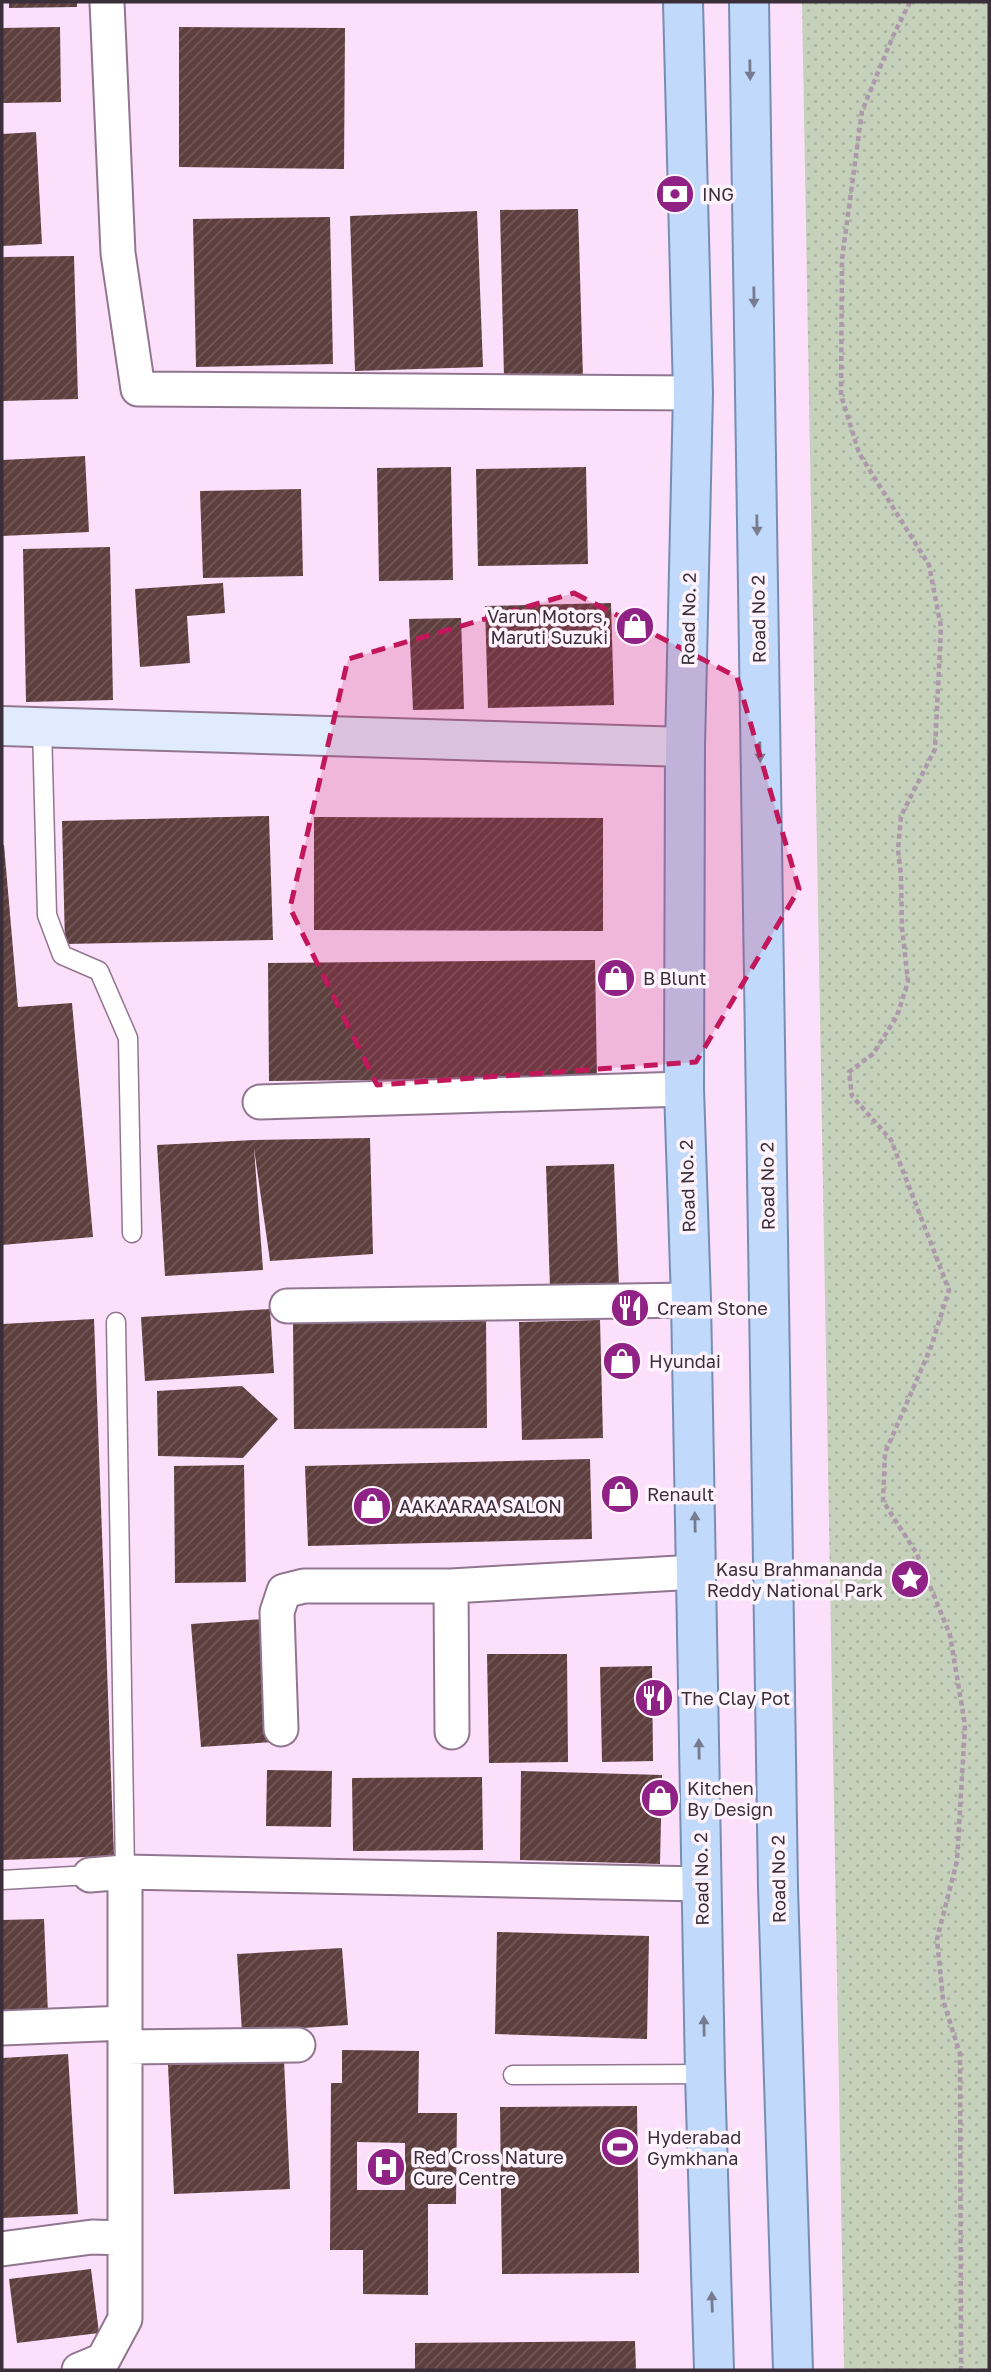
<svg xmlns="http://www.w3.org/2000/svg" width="991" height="2372" viewBox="0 0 991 2372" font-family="'Golos Text',sans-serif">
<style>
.park{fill:url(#park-dots)}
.building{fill:url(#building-hatch);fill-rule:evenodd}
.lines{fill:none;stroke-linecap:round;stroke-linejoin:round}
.lane-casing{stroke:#917690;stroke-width:21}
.street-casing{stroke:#917690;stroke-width:37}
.secondary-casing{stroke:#917690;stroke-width:42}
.primary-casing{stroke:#778db4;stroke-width:42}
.path{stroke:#ad98ac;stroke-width:4.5;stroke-dasharray:5 3.5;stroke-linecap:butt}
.lane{stroke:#fff;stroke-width:18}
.street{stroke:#fff;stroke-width:33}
.secondary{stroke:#e0ecfd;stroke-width:38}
.primary{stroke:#c1d9fa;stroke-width:38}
.oneway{fill:#777b90}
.marked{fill:#c2185b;fill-opacity:0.2;stroke:#c2185b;stroke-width:5;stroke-dasharray:14 9;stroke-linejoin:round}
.labels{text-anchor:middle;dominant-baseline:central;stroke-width:7;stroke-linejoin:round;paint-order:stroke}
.poi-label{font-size:18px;fill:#3a2f39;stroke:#fff3fe;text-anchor:start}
.street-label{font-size:18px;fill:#3a2f39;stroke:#fff3fe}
</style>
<defs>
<pattern id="park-dots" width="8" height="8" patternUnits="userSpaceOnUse" patternTransform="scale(1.75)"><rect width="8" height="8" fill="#c5d1ba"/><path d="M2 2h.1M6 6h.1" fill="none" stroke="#aab4a1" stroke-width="1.8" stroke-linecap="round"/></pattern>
<pattern id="building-hatch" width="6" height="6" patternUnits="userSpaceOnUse" patternTransform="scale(1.75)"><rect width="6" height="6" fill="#5d3f3e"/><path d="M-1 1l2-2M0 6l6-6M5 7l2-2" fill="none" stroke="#725959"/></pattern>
</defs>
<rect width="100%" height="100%" fill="#fcdffb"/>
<path class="park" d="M802 2H989V2370H844Z"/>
<path class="building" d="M9 2H77V7L9 8Z
M60 27 61 102 2 103V28Z
M179 27 345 28 344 169 179 167Z
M36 132 42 244 2 246V134Z
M578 209 583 377 504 378 500 210Z
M477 211 483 367 355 371 350 216Z
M330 217 333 364 196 367 193 219Z
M74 256 78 399 2 401V257Z
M85 456 89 532 2 536V460Z
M451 467 453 580 379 581 377 468Z
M586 467 588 564 478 566 476 469Z
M301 489 303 576 203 578 200 491Z
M110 547 113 700 26 702 23 549Z
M223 583 225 613 187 616 190 663 140 667 135 589Z
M611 603 614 705 488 708 485 606Z
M461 618 464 709 413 710 409 619Z
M269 816 273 940 65 944 62 821Z
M314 817 603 818V931L314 930Z
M2 845H4L18 1007 72 1003 93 1237 2 1245Z
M595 960 597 1078 269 1081 268 963Z
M370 1138 373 1254 270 1261 254 1148 263 1270 165 1276 157 1145 254 1140Z
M614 1164 619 1286 550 1288 546 1166Z
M270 1309 274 1373 145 1381 141 1317Z
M486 1318 487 1428 294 1429 293 1320Z
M94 1319 114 1856 2 1860V1324Z
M600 1320 603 1438 522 1440 519 1322Z
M242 1386 278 1419 243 1458 158 1456 157 1391Z
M590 1459 592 1539 308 1546 305 1466Z
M244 1465 246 1582 175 1583 174 1466Z
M264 1619 273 1742 201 1747 191 1624Z
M487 1654H567L568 1762 489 1763Z
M652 1666 653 1761 602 1762 600 1667Z
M267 1770 332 1771 331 1827 266 1826Z
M521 1771 662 1775 660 1864 520 1860Z
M482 1777 483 1850 353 1851 352 1778Z
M44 1919 48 2014 2 2016V1920Z
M497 1932 649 1936 647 2039 495 2034Z
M342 1948 348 2025 242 2032 237 1954Z
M342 2050 419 2051 418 2113H457L456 2204H428V2295L363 2294V2250H330L331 2083H342ZM357 2142 405 2143V2190H357Z
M68 2054 78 2214 2 2218V2058Z
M284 2060 290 2189 174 2194 168 2065Z
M637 2106 639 2273 502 2274 500 2107Z
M91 2269 99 2333 17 2343 9 2279Z
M635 2341 636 2370H415V2343Z"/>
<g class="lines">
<g class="lane-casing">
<path id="lane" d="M42 727 47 915 62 955 99 971 128 1038 132 1233
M116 1322 125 1872
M2 1880 90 1875
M513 2075 705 2074"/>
</g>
<g class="street-casing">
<path id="street" d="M107 2 118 253 138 389 693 393
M260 1102 684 1089
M287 1306 691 1300
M451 1586 452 1732
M281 1729 277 1612 284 1591 304 1586H451L696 1572
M90 1875 125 1872 701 1884
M2 2028 125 2023
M125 2047 298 2045
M2 2249 92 2237 125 2238
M79 2370 103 2360 125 2319V1872"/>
</g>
<g class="secondary-casing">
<path id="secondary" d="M2 726 685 747"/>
</g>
<g class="primary-casing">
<path id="primary" d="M683 2 693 393 685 747 684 1089 691 1300 705 2074 714 2370
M749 2 778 1888 793 2370"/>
</g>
<path class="path" d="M910 2 893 36 862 111 842 259 841 395 859 453 929 565 941 627 935 749 901 816 898 850 901 875 902 927 908 982 897 1016 873 1054 849 1072 852 1096 891 1140 949 1290 931 1347 885 1453 883 1501 917 1554 950 1635 965 1725 957 1861 937 1939 943 2000 960 2054 961 2370"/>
<use href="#lane" class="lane"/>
<use href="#street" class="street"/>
<use href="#secondary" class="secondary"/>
<use href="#primary" class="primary"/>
</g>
<defs><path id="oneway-solid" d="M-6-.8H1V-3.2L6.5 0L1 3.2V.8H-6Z" transform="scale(1.75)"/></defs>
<g class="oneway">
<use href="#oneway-solid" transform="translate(750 70) rotate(89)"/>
<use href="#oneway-solid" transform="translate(754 297) rotate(89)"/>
<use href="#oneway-solid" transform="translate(757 525) rotate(89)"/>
<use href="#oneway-solid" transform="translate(760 752) rotate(89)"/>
<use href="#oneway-solid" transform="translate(695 1522) rotate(-91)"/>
<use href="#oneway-solid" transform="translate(699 1749) rotate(-91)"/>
<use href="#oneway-solid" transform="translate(704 2026) rotate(-91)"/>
<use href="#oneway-solid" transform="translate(712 2302) rotate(-92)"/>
</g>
<path class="marked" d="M574 593 737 677 799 889 696 1062 377 1085 290 908 348 659Z"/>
<defs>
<g id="bank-disc" transform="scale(2.0125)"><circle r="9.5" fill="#902285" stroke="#fff3fe"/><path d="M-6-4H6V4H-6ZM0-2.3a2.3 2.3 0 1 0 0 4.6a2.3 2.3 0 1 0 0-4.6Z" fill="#fff"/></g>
<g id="shop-disc" transform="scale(2.0125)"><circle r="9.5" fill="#902285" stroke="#fff3fe"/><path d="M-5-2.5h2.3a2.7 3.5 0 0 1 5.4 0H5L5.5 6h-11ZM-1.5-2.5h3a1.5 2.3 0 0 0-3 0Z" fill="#fff"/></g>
<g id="restaurant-disc" transform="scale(2.0125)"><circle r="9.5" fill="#902285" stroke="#fff3fe"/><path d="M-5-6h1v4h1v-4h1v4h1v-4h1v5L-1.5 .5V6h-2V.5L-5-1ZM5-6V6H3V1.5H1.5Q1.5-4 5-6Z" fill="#fff"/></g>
<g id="sight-disc" transform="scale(2.0125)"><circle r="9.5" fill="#902285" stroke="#fff3fe"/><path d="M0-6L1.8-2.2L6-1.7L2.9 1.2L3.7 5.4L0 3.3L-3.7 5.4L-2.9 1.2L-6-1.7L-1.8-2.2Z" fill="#fff"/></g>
<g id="stadium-disc" transform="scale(2.0125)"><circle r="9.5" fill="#902285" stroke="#fff3fe"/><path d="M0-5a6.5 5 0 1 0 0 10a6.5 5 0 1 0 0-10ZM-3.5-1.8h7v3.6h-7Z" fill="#fff"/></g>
<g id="hospital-disc" transform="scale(2.0125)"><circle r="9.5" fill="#902285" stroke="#fff3fe"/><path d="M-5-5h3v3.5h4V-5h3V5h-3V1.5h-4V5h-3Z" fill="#fff"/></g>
</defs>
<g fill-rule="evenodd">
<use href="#bank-disc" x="675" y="194"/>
<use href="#shop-disc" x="635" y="626"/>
<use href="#shop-disc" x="616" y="978"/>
<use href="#restaurant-disc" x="630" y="1308"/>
<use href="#shop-disc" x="622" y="1361"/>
<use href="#shop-disc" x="620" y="1494"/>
<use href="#shop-disc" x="372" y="1506"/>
<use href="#sight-disc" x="910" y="1579"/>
<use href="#restaurant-disc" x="654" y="1698"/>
<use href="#shop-disc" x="660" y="1798"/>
<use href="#stadium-disc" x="620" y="2147"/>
<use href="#hospital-disc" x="386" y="2167"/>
</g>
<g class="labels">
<g class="poi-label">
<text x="702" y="194">ING</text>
<text x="608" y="616" text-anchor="end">Varun Motors,<tspan x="608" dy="21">Maruti Suzuki</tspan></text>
<text x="643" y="978">B Blunt</text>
<text x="657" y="1308">Cream Stone</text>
<text x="649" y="1361">Hyundai</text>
<text x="647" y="1494">Renault</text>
<text x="399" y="1506">AAKAARAA SALON</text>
<text x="883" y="1569" text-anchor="end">Kasu Brahmananda<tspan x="883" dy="21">Reddy National Park</tspan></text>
<text x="681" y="1698">The Clay Pot</text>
<text x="687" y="1788">Kitchen<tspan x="687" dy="21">By Design</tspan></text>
<text x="647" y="2137">Hyderabad<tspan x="647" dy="21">Gymkhana</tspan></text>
<text x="413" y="2157">Red Cross Nature<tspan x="413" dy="21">Cure Centre</tspan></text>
</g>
<g class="street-label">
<text transform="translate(688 619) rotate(-89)">Road No. 2</text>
<text transform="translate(758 619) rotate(-91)">Road No 2</text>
<text transform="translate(687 1186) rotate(-92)">Road No. 2</text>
<text transform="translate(767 1186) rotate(-91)">Road No 2</text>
<text transform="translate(701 1879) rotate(-91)">Road No. 2</text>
<text transform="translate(778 1879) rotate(-91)">Road No 2</text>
</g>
</g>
<rect width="991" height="2372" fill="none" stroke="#3a2f39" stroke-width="7"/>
</svg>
